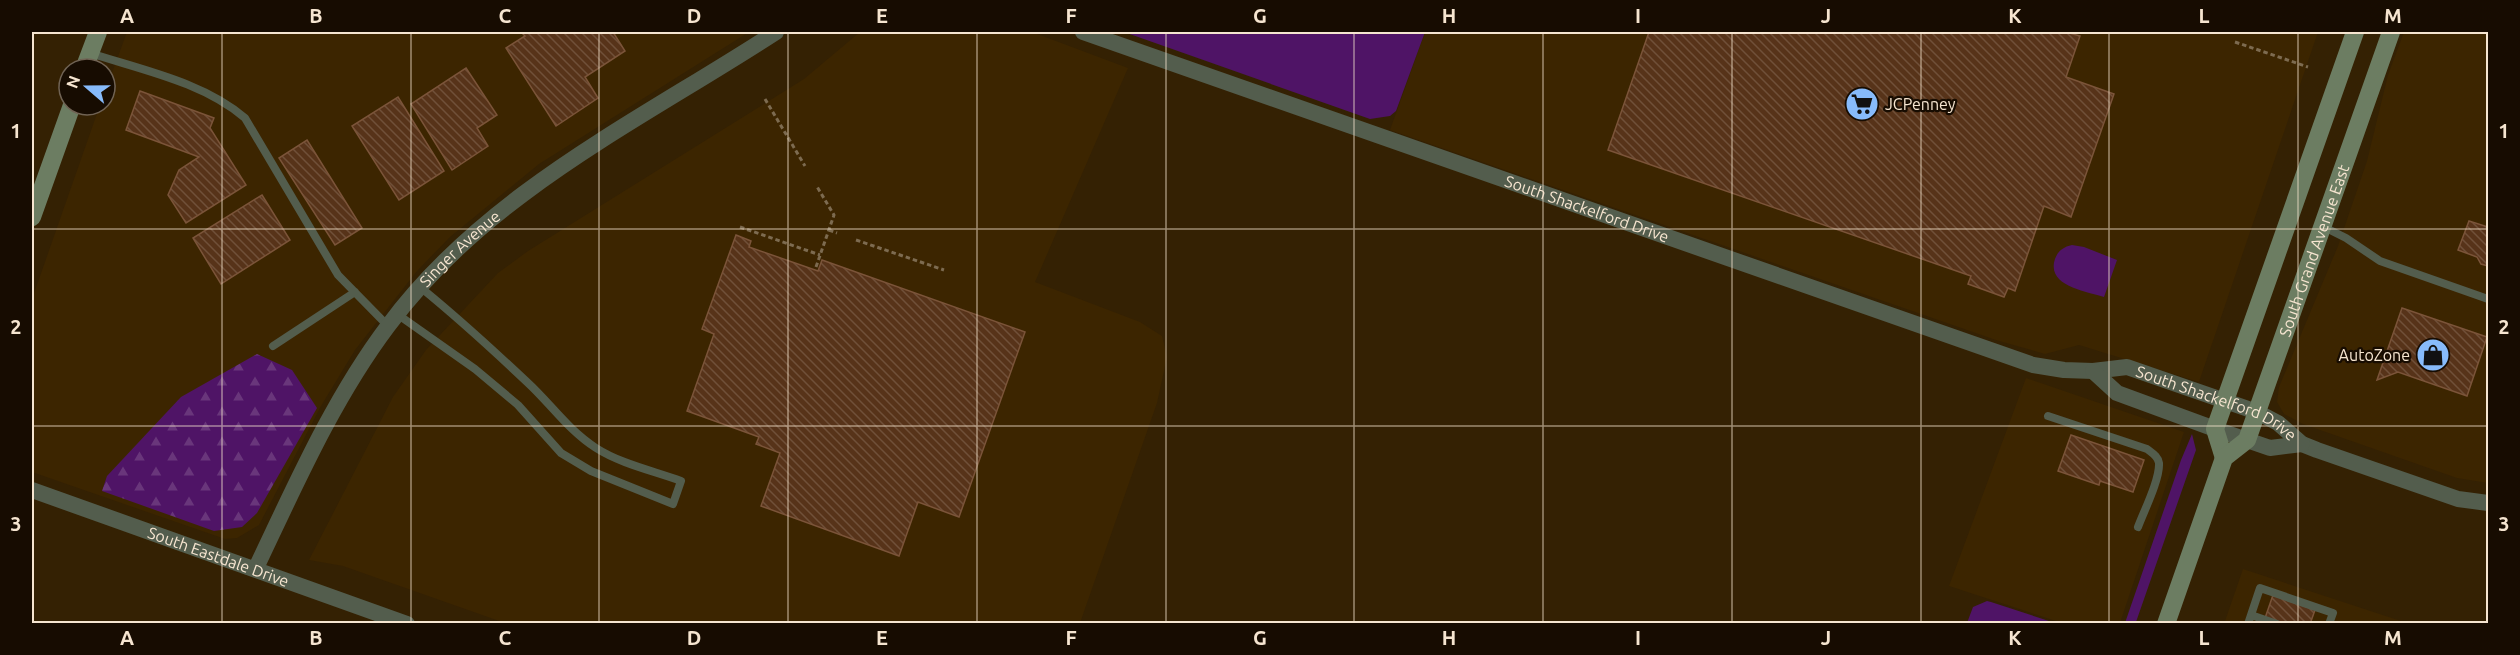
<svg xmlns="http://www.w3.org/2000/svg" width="2520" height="655" viewBox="0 0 2520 655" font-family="Ubuntu,sans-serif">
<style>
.built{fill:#3c2500}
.green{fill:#4f1466}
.forest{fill:url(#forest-firs)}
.building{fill:url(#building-back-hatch);stroke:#7b5439;stroke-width:1.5}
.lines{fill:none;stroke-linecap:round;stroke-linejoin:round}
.path{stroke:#7d6b50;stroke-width:3;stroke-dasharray:4.5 3;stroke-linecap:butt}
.lane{stroke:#535d4d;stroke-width:8}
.street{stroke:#535d4d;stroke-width:16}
.secondary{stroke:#6c7d62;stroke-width:18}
.grid{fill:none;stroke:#f6e5d0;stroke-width:1.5;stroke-opacity:0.55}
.labels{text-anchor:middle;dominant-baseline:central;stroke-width:4.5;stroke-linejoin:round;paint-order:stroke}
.poi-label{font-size:16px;fill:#f6e5d0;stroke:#170c01;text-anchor:start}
.street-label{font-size:16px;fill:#f6e5d0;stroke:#170c01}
.neatline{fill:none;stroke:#f6e5d0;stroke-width:2}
.grid-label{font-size:20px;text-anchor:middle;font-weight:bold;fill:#f6e5d0}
</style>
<defs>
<pattern id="forest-firs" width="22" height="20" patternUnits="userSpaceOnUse" patternTransform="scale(1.5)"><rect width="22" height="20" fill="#4f1466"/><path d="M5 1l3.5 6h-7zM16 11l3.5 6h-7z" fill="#69367b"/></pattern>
<pattern id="building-back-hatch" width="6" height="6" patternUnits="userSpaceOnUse" patternTransform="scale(1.5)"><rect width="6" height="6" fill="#573319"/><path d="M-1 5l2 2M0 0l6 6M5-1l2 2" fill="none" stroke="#705039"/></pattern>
</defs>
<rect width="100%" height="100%" fill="#342103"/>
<path class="built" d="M127 32H749L539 164 450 237 417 271 355 350 321 406 259 525 237 538 225 539 32 472V299L100 105H105V92Z
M860 32H1032L1128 68 1035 282 1140 322 1162 336 1167 357 1157 403 1080 623H505L343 566 309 560 393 397 426 350 498 273 528 251 804 79Z
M1425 32H2318L2199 382 2079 345 2045 354 1996 340 1390 130Z
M2404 32H2488V483L2457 478 2303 424 2284 414 2277 402 2279 387 2338 246 2367 161 2388 75Z
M2026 378 2184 432 2120 623H2062L1949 586Z
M2243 569 2407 623 2224 624Z"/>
<path class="green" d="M1124 32H1425L1396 111 1390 116 1370 119Z
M2072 245 2084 247 2117 260 2104 297C2086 291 2046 286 2055 259 2058 251 2063 247 2072 245Z
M2192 434 2196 450 2136 622 2125 623 2181 460Z
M1987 601 1991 602 2055 623H1967L1973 607Z"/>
<path class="forest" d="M257 354 292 370 317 408 257 513 242 527 214 531 102 491 107 476 181 397Z"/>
<path class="building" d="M521 32H613L625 51 585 77 598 98 556 126 506 48 525 36Z
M1649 32H2066L2080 36 2066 77 2114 94 2071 217 2044 206 2015 291 2008 288 2004 297 1968 284 1971 276 1608 150Z
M466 68 497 115 477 128 488 146 452 170 411 104Z
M140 91 214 118 210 128 246 185 186 223 168 195 179 170 199 157 126 130Z
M398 97 444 171 399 200 352 126Z
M307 140 362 228 335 245 279 158Z
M262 195 290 240 221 284 193 238Z
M2469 221 2488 227V266L2481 264 2477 257 2458 250Z
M736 235 751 241 749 247 818 271 822 260 1025 332 959 517 918 502 899 556 761 506 780 453 756 444 759 437 687 411 714 334 702 329Z
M2402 308 2487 337 2467 396 2398 372 2377 380Z
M2071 435 2144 460 2133 492 2100 481 2099 485 2058 471Z
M2273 595 2315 610 2310 624H2263Z"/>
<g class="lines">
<path class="path" d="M2235 42 2308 67
M765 99 805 166
M740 227 820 255
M829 230 837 233
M856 240 944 270
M816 267 834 215 816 185"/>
<path class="lane" d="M90 53C142 70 203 82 245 118L338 275 388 326
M2322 226 2346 238 2380 261 2488 299
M397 314 475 369 518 405 561 453 591 471 673 504 681 481C654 471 621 464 596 448 568 430 551 404 527 382 492 349 457 317 420 287
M273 346 355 292
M2048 416 2147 449C2152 453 2158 456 2159 463 2160 479 2144 511 2138 527
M2251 615 2277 624
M2248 624 2260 588 2333 613 2329 624"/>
<g class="street">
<path id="s1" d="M1083 32 2033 365 2064 370 2093 371 2127 367 2257 412 2278 423 2302 444 2317 450 2458 499 2488 503"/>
<path d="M2093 371 2117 393 2215 429 2270 448 2302 444"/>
<path id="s2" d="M32 490 407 624"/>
<path id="s3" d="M256 568C295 486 333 399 388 326 486 193 641 120 776 32"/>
</g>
<g class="secondary">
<path d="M84 69 98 32"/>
<path d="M32 217 72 105"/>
<path d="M2224 458 2215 429 2355 32"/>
<path id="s4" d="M2166 624 2224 458 2247 440 2391 32"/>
</g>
</g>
<path class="grid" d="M222 32V624M411 32V624M599 32V624M788 32V624M977 32V624M1166 32V624M1354 32V624M1543 32V624M1732 32V624M1921 32V624M2109 32V624M2298 32V624M32 229H2488M32 426H2488"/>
<defs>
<g id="supermarket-disc" transform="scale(1.725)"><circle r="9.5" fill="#87bbfb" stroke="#170c01"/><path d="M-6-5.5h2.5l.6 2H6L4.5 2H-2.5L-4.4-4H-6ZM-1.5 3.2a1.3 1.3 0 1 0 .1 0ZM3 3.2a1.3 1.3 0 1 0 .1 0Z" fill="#111"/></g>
<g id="shop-disc" transform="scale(1.725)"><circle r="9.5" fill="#87bbfb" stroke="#170c01"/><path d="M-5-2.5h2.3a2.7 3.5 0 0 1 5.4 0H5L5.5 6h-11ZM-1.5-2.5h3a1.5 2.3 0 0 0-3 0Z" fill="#111"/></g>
</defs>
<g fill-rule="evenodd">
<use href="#supermarket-disc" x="1862" y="104"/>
<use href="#shop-disc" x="2433" y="355"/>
</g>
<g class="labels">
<g class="poi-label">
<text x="1885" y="104">JCPenney</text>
<text x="2410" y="355" text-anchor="end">AutoZone</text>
</g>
<g class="street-label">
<text stroke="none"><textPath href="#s1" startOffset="534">South Shackelford Drive</textPath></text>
<text stroke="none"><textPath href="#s3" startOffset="382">Singer Avenue</textPath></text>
<text stroke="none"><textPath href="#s4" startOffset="406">South Grand Avenue East</textPath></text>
<text stroke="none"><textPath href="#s1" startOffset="1198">South Shackelford Drive</textPath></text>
<text stroke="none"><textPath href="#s2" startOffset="198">South Eastdale Drive</textPath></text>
</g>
</g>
<rect width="2520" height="655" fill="none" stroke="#170c01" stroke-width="66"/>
<g transform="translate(87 87) rotate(290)"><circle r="28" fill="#170c01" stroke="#706354" stroke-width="1.5"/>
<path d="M0-4.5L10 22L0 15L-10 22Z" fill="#87bbfb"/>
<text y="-9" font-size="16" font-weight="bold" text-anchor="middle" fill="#f6e5d0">N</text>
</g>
<rect x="33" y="33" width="2454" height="589" class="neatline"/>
<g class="grid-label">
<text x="127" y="23">A</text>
<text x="316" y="23">B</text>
<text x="505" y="23">C</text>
<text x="694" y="23">D</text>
<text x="882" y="23">E</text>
<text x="1071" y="23">F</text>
<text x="1260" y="23">G</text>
<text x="1449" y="23">H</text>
<text x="1638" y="23">I</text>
<text x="1826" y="23">J</text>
<text x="2015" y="23">K</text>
<text x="2204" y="23">L</text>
<text x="2393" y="23">M</text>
<text x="16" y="138">1</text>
<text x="2504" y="138">1</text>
<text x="16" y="334">2</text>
<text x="2504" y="334">2</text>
<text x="16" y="531">3</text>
<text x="2504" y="531">3</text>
<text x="127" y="645">A</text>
<text x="316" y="645">B</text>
<text x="505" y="645">C</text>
<text x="694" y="645">D</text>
<text x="882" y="645">E</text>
<text x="1071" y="645">F</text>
<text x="1260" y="645">G</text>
<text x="1449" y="645">H</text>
<text x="1638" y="645">I</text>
<text x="1826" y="645">J</text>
<text x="2015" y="645">K</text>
<text x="2204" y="645">L</text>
<text x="2393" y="645">M</text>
</g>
</svg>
